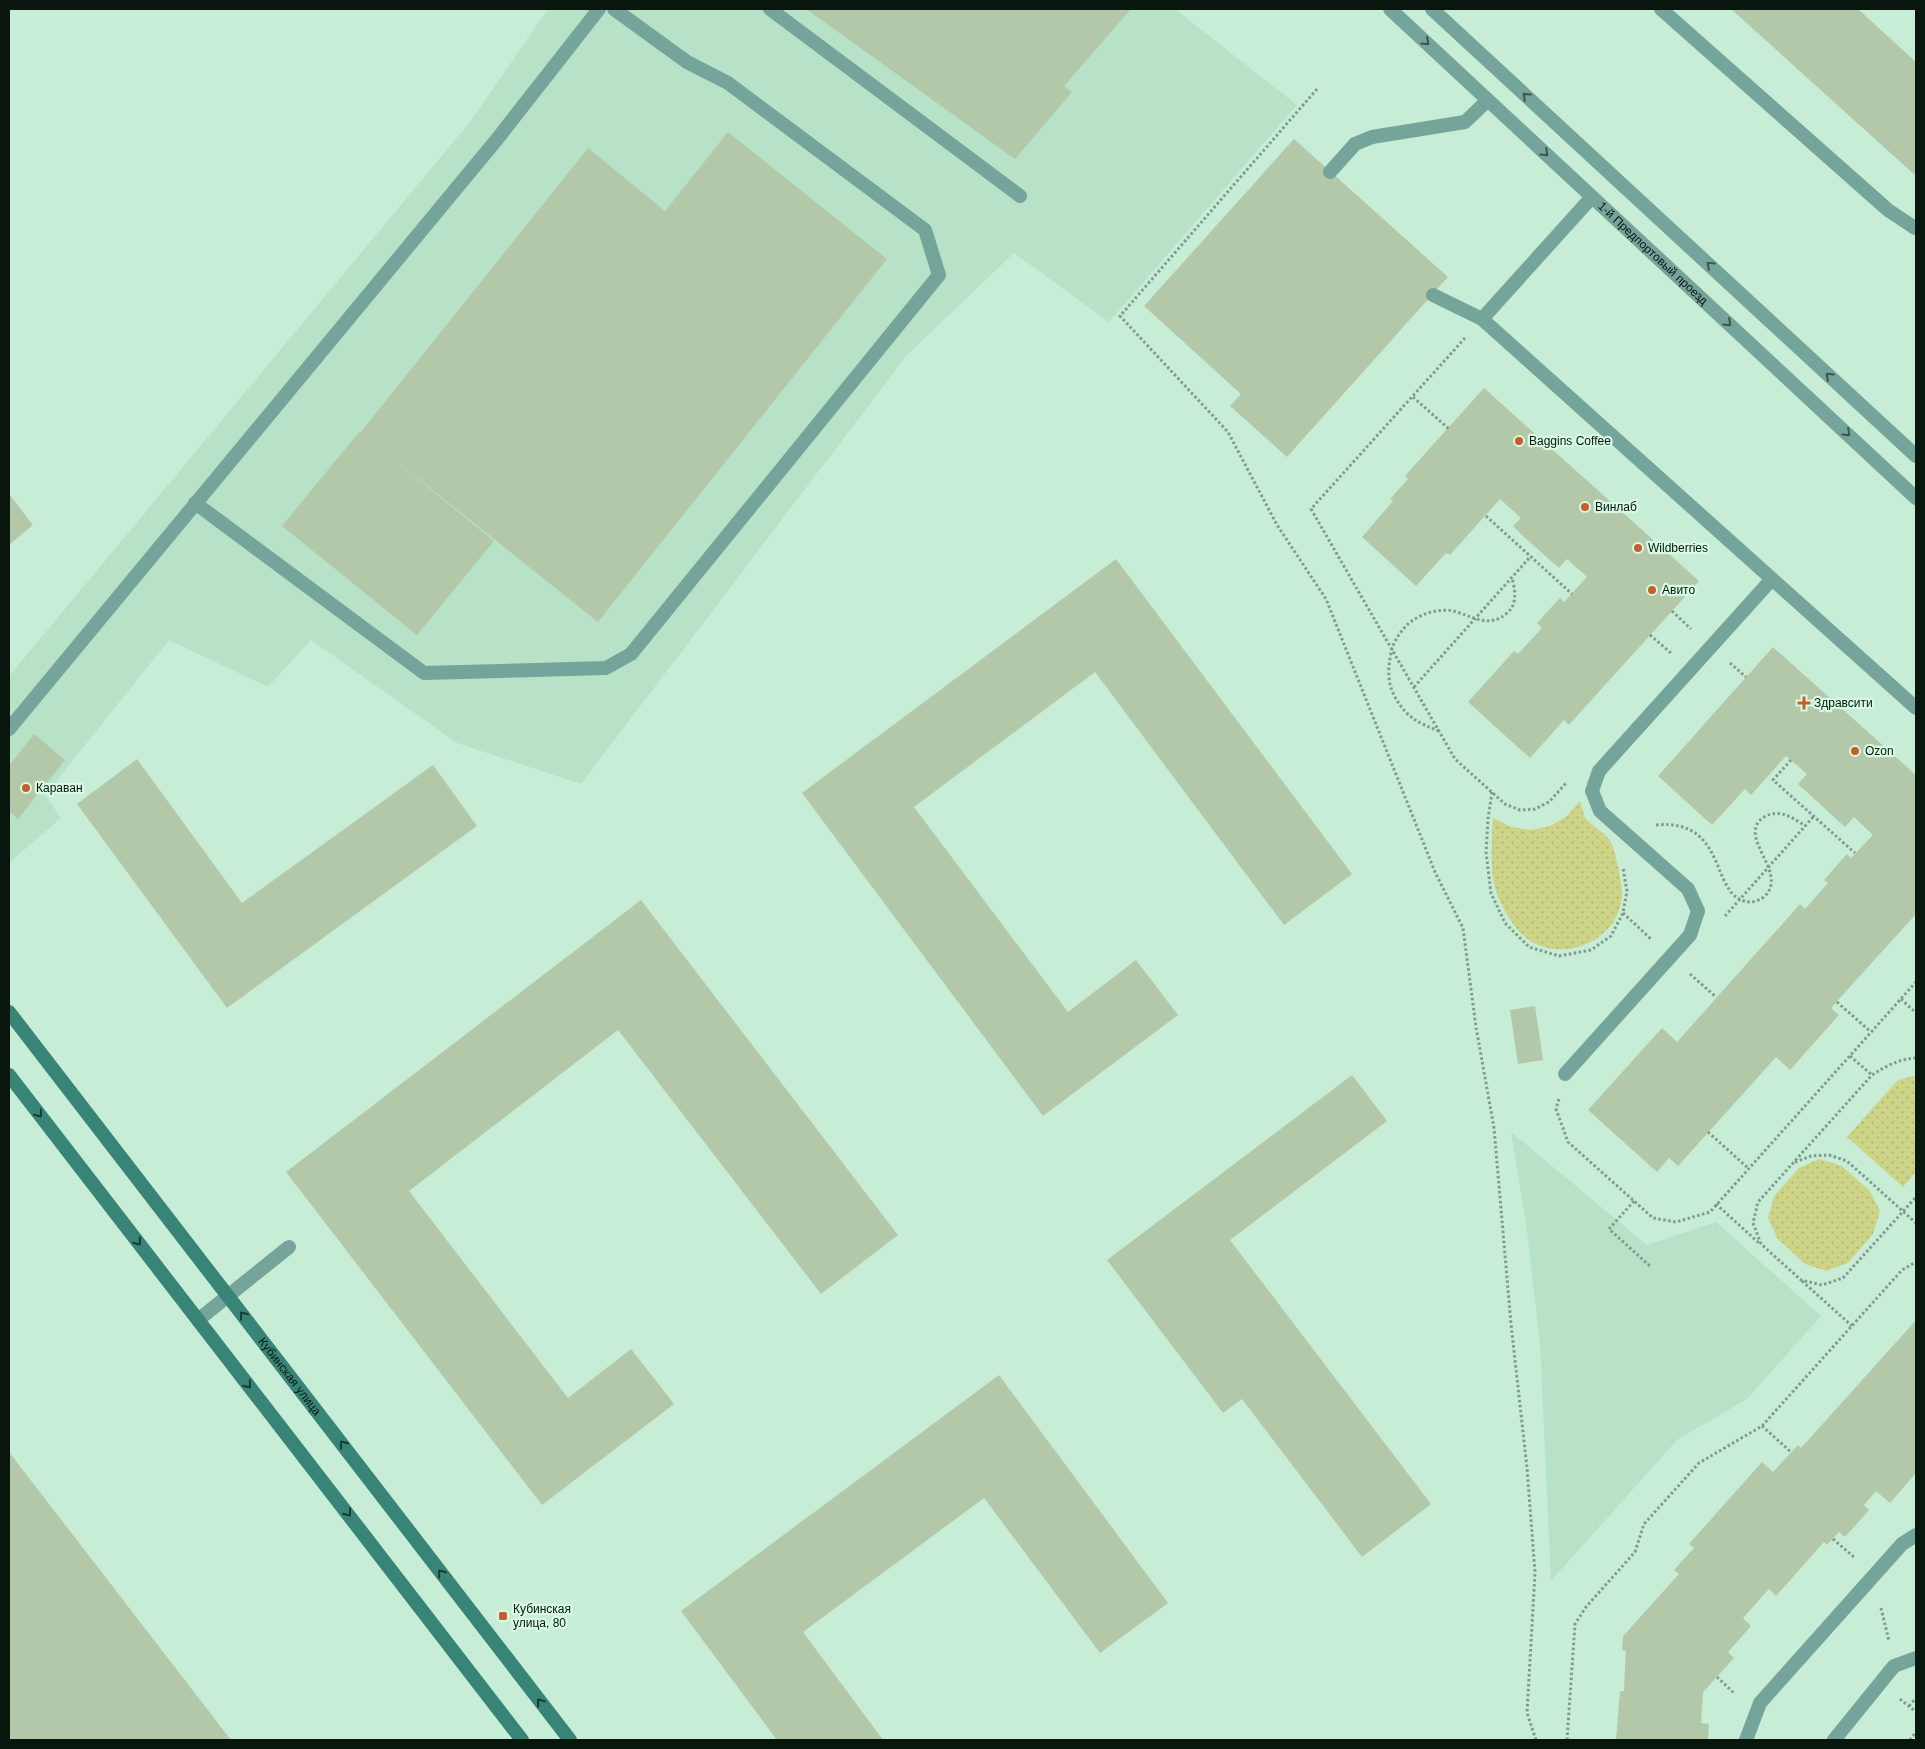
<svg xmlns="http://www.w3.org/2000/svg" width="1925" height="1749" viewBox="0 0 1925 1749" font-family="Helvetica,sans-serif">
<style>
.built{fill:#b7e2c8}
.park{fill:url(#park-dots)}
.building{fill:#b3c8a9}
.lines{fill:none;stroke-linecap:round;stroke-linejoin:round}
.path{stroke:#7f9b8a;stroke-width:3;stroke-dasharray:2.5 2.5;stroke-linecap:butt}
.service{stroke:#75a49b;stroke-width:14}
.minor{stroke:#75a49b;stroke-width:14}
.secondary{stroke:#388578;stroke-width:14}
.oneway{stroke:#3a564d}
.oneway2{stroke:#193d33}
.poi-dot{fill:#c45f2c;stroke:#d6fae3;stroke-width:2}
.labels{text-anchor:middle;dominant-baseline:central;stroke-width:4.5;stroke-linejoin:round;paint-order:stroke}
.street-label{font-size:12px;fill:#09160e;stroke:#d6fae3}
.poi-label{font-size:12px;fill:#09160e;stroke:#d6fae3;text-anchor:start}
</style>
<defs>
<pattern id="park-dots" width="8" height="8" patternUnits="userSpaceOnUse" patternTransform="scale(1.25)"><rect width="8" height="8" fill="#cdd488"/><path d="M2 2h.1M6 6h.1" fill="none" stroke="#afb574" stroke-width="1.8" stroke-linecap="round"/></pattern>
</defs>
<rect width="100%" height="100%" fill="#c8edd6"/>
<path class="built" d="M548 9H1175L1297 105 1109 322 1014 253 907 355 581 784 457 743 311 640 268 687 169 640 45 795 61 818 9 863V676L470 122Z
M1511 1132 1647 1245 1716 1222 1821 1316 1747 1399 1677 1440 1551 1581 1540 1343 1526 1224Z"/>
<path class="park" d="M1580 801C1582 806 1583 814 1586 819 1593 826 1602 831 1609 839 1615 846 1621 880 1622 890 1624 936 1571 963 1532 942 1517 934 1503 910 1497 894 1489 872 1492 842 1493 818L1511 827 1531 830 1550 826 1567 816Z
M1912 1076 1916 1077V1172L1903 1187 1847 1137 1897 1081Z
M1819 1159 1842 1166 1870 1191 1880 1211 1873 1234 1848 1263 1826 1271 1805 1264 1777 1238 1768 1218 1774 1196 1799 1168Z"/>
<path class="building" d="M806 9H1131L1064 86 1072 92 1015 159Z
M1731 9H1858L1916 62V176Z
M728 132 887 259 598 622 385 452 494 541 417 635 282 526 359 432 360 433 588 148 665 211Z
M1294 139 1448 277 1287 457 1230 406 1241 394 1144 306Z
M1484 388 1699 581 1569 725 1564 720 1530 758 1468 702 1514 651 1518 654 1542 628 1537 623 1560 598 1564 602 1587 577 1567 559 1559 568 1524 537 1513 526 1521 518 1500 499 1450 555 1446 553 1416 586 1362 537 1393 501 1390 499 1408 479 1405 476Z
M9 494 33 525 9 545Z
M1116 559 1352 874 1284 925 1095 672 914 807 1068 1012 1136 960 1178 1015 1043 1116 802 793Z
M1773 647 1916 775V914L1831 1008 1839 1015 1790 1070 1776 1057 1678 1166 1669 1158 1657 1172 1588 1110 1662 1028 1677 1042 1800 904 1805 909 1828 883 1824 880 1847 854 1851 858 1873 835 1854 817 1845 827 1798 784 1807 774 1786 756 1751 795 1745 789 1712 825 1658 776Z
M34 734 65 760 18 819 9 811V766Z
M137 759 242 903 433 765 477 826 227 1008 77 804Z
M641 900 898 1235 821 1294 618 1030 409 1191 568 1398 631 1349 674 1404 542 1505 286 1172Z
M1535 1006 1543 1060 1518 1064 1510 1010Z
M1352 1075 1387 1121 1230 1240 1431 1504 1362 1557 1242 1399 1223 1413 1107 1260Z
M1916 1320V1473L1890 1503 1876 1491 1864 1505 1869 1510 1845 1537 1839 1532 1827 1545 1824 1542 1776 1596 1769 1589 1743 1618 1751 1626 1728 1652 1734 1658 1703 1692 1701 1723 1709 1724 1708 1740H1616L1620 1691H1624L1625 1667 1626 1651 1622 1650 1623 1636 1679 1574 1674 1570 1694 1548 1689 1544 1762 1462 1773 1472 1798 1445 1801 1448Z
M999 1375 1168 1603 1100 1653 984 1498 803 1632 883 1740H777L681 1611Z
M9 1452 231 1740H9Z"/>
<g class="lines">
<path class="path" d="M1317 89 1120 316 1228 432 1277 525 1326 599 1435 872 1463 928 1476 1027 1494 1128 1511 1324 1527 1468 1535 1573 1527 1713 1536 1740
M1465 338 1311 509 1455 759 1505 804 1520 810 1535 809 1549 802 1567 782
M1413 397 1449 429
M1486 516 1572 594
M1672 611 1691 629
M1650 635 1671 653
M1730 663 1746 677
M1414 687 1531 556
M1439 731C1418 723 1406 717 1395 697 1387 683 1388 668 1391 653 1393 642 1400 632 1408 624 1421 613 1441 607 1457 612 1476 618 1489 628 1507 613 1518 604 1515 589 1512 578
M1791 760 1773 780 1855 853
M1492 792 1488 819 1486 852 1491 893 1505 923 1529 947 1559 956 1591 950 1611 936 1623 913 1627 891 1623 868
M1656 825C1731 818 1708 901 1751 902 1755 902 1762 899 1765 896 1789 872 1735 836 1764 817 1780 808 1792 818 1806 826
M1623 913 1652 940
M1725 916 1814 816
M1690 974 1716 997
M1901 999 1916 1013
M1837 1002 1871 1032
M1850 1056 1872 1075
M1916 1058C1899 1059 1886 1066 1872 1075L1758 1202 1753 1223 1761 1244 1801 1280 1822 1285 1843 1278 1916 1197
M1559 1099 1556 1109 1568 1142 1653 1218 1676 1222 1710 1212 1916 982
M1708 1132 1748 1168
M1795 1162 1811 1156 1829 1155 1847 1161 1916 1223
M1634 1201 1609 1229 1651 1267
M1716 1204 1760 1244
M1802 1281 1852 1326
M1762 1426 1791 1452
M1833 1539 1855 1558
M1881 1608 1889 1641
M1717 1677 1735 1694
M1900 1699 1916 1712
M1909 1706 1916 1698
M1567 1740 1575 1624 1586 1607 1635 1552 1644 1524 1699 1463 1762 1426 1902 1270 1916 1262
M1910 1740 1916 1732"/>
<path class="service" d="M770 9 1020 196
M1661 9 1888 210 1915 228
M1330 172 1355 144 1372 137 1465 122 1488 100
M1433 295 1482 319 1916 708
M1482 319 1592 197
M195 503 424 673 606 668 631 654 939 275 925 230 728 83 687 62 614 9
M9 729 498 138 599 9
M1565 1074 1690 935 1698 911 1688 889 1600 811 1592 791 1599 771 1772 579
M198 1320 289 1247
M1746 1740 1760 1703 1902 1544 1916 1535
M1834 1740 1894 1666 1916 1658"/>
<g class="minor">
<path id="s1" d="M1390 9 1916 498"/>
<path d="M1432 9 1916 456"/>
</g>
<g class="secondary">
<path id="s2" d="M9 1012 570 1740"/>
<path d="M9 1075 522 1740"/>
</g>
</g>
<defs><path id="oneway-chevron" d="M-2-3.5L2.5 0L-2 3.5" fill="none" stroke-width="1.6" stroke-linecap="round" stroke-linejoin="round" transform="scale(1.25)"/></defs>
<g class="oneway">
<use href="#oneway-chevron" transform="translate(1426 42) rotate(43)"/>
<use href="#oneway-chevron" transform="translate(1526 96) rotate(-137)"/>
<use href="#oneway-chevron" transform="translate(1545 153) rotate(43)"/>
<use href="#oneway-chevron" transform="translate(1710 265) rotate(-137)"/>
<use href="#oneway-chevron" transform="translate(1728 323) rotate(43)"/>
<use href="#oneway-chevron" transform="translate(1829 376) rotate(-137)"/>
<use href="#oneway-chevron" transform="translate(1847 433) rotate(43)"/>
</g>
<g class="oneway2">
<use href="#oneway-chevron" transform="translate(39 1114) rotate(52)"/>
<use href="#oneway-chevron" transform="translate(138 1242) rotate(52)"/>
<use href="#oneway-chevron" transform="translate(243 1315) rotate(-128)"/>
<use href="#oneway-chevron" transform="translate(248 1385) rotate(52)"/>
<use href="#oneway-chevron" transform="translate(343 1444) rotate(-128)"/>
<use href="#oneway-chevron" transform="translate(348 1513) rotate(52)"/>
<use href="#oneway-chevron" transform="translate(441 1573) rotate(-128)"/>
<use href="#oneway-chevron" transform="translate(540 1702) rotate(-128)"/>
</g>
<g class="poi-dot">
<circle cx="1519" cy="441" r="5"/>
<circle cx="1585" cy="507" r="5"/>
<circle cx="1638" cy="548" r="5"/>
<circle cx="1652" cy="590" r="5"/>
<path d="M1801.5 695.5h5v5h5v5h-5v5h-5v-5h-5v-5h5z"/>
<circle cx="1855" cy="751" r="5"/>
<circle cx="26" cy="788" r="5"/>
<rect x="498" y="1611" width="10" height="10" rx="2.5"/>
</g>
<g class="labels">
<g class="street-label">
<text stroke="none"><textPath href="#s1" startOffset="359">1-й Предпортовый проезд</textPath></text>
<text stroke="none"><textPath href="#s2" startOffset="460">Кубинская улица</textPath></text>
</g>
<g class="poi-label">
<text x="1529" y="441">Baggins Coffee</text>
<text x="1595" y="507">Винлаб</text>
<text x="1648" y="548">Wildberries</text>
<text x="1662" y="590">Авито</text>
<text x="1814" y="703">Здравсити</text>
<text x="1865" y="751">Ozon</text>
<text x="36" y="788">Караван</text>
<text x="513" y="1609">Кубинская<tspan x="513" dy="14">улица, 80</tspan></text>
</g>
</g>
<rect width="1925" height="1749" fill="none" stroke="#09160e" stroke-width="20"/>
</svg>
